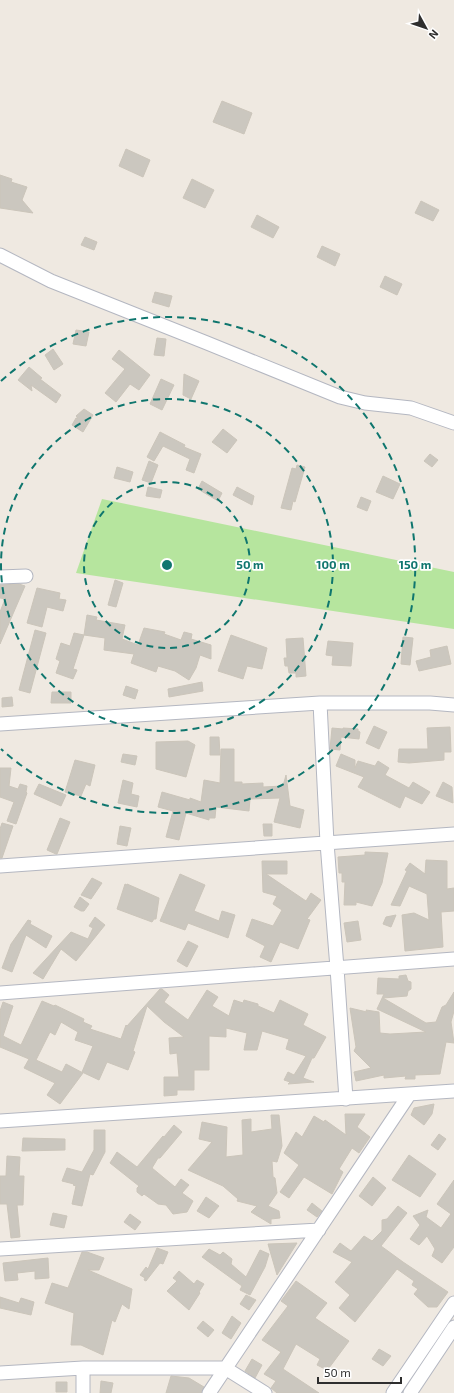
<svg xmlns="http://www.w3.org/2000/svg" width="454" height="1393" viewBox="0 0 454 1393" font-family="'Exo 2',sans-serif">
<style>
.green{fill:#b6e59e}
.building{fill:#cbc7bf;stroke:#cbc5ba}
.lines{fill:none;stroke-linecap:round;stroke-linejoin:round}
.minor-casing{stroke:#b4b7c1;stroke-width:15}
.minor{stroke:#fff;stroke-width:13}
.ring{fill:none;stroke:#0f766e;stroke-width:2;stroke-dasharray:7 5}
.centre{fill:#0f766e;stroke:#fff;stroke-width:2}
.ring-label{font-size:12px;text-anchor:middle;font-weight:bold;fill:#0f766e;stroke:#fff;stroke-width:3.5;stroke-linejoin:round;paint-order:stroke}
</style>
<rect width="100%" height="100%" fill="#efe9e1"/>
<path class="green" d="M102 499 454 572V629L76 573Z"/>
<path class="building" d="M222 101 252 113 244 134 213 122Z
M126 149 150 160 143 177 119 166Z
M0 175 12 179 11 182 27 187 22 200 33 213 0 208Z
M192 179 214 190 205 208 183 198Z
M421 201 439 210 433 221 415 213Z
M257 215 279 227 273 238 251 227Z
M85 237 97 242 94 250 81 245Z
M322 246 340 254 335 266 317 257Z
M385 276 402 284 397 295 380 287Z
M155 292 172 296 169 307 152 302Z
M76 330 89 332 86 346 73 344Z
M157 338 166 339 164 356 154 355Z
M53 349 63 364 54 370 45 355Z
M119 350 150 375 139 390 130 384 116 402 105 393 125 369 112 359Z
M29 367 42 378 40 379 61 395 56 403 31 385 32 391 18 380Z
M184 374 199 381 191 399 183 395Z
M161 379 174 385 162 410 150 404Z
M84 409 93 415 83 432 72 425 76 418H78L76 416Z
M223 429 237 440 227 453 212 442Z
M160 432 185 445 184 447 201 454 194 473 186 470 190 459 163 446 154 461 147 457Z
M430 454 438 460 432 467 424 461Z
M149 461 158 465 151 483 142 480Z
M297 465 305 467 295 502 293 501 291 510 281 508 292 468 296 469Z
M117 467 133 472 130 482 114 478Z
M383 476 400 484 393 499 376 492Z
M202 481 222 493 218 501 198 489Z
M148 487 162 490 160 498 146 496Z
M237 487 254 496 252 505 233 495Z
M361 497 371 501 367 511 357 507Z
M115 580 123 583 116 607 108 605Z
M19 584 25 586 0 644V612L5 599 0 598V585Z
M37 588 60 593 59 599 66 600 63 611 47 607 42 627 27 623Z
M87 615 97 617 96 620 125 625 122 639 138 645 144 628 165 632 164 634 181 640 184 632 192 634 191 639 211 645V659L200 655 196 668 189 680 175 671 158 666 156 672 131 663 134 654 104 650 105 638 84 635Z
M35 630 46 633 30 693 19 690Z
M74 633 84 635 73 669 77 670 73 679 56 673 60 661 56 659 61 643 70 646Z
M231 635 267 648 262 669 247 666 243 679 218 671Z
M403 637 413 638 410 665 401 664Z
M303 638 306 676 296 677V673H289L288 666H285L284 658H287L286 639Z
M328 641 353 643 351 666 332 665 333 656 326 655Z
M447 646 451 664 419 671 416 661 431 657 430 650Z
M202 682 203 691 169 697 168 689Z
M126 686 138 690 135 699 123 695Z
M52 692H71V703H51Z
M12 697 13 706 2 707V698Z
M374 726 387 732 379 749 366 743Z
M450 727 451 752H444V760L409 763 398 762 399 749H428L427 728Z
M332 728 343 729V728L358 729V731L360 732 359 739 341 737 340 750 330 749Z
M210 737H219L220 755H210Z
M188 741 195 745 186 777 156 769V742Z
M221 749H234V782H242V784L263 783V787L283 786 286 775 290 806 304 810 300 828 274 822 280 798 250 799 249 811 216 807 215 818H209V820L186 813 179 840 166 837 173 811 158 807 162 792 190 800V798L201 802 204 780 220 783Z
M123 754 137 756 135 765 121 762Z
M341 754 355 760V768L358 761 375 766 378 761 389 768 385 775 409 788 413 782 430 792 422 804 405 796 400 808 358 787 364 777 336 766Z
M75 760 95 765 90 786 86 784 81 796 65 792Z
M0 768H11L9 786 18 789 20 784 27 786 26 792 27 793 16 824 7 821 14 802 0 797Z
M123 780 133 783 131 794 139 796 137 807 118 803Z
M443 782 452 787 453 803 436 796Z
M39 784 66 795 61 806 34 794Z
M60 818 70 822 57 854H56L47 850Z
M2 823 13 826 2 858H0V829Z
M263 824H272V836H264Z
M120 826 131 828 127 846 117 844Z
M365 852 388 853 382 883 372 906 356 902V905H344L345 882H342V873H339L338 857 365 855Z
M426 860 447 861V889L454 888V911L441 912 443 947 405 951 402 915 414 913 429 920 427 894 409 886 400 906 391 905 407 871 405 870 410 863 425 874Z
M262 861H287V874H266L306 901 311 893 321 900 307 919 310 920 298 949 280 942 271 962 260 957 265 946 246 936 252 919 273 926 282 910 273 904 277 896 263 892Z
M180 874 205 885 194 911 219 921 222 911 235 915 228 938 188 923 185 930 160 921Z
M92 878 102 883 91 899 81 895Z
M125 884 127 885V884L159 898 156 919H154L152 922 117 909Z
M80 897 89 904 84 911H81L74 907Z
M396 915 391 927 383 924 386 917Z
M95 917 105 925 76 961 61 949 43 979 33 973 71 932 88 939 93 928 89 926Z
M28 920 31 921 30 924 52 936 46 948 26 935 12 972 2 968 11 944Z
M358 921 361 940 347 942 344 923Z
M188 941 198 946 187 967 177 961Z
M406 975 408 981 411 982V989L408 991 407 996 383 998 426 1023 436 1022 442 1007 446 1005 454 992V1011L451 1022 454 1043 446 1042 440 1074 415 1075V1079H405L406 1076 384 1078V1075L356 1081 354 1072 371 1068 354 1051 356 1047 350 1008 367 1012 366 1010 379 1012 380 1033 390 1034 426 1032 377 1009 384 994H377L378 978 399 979V976Z
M160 989H162L169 995 164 1002 188 1020 207 990 218 997 212 1006 229 1016 234 1000 243 1003 244 1000 258 1004V1006L274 1013 280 1000 308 1014 303 1025 326 1037 314 1058H312L303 1078 314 1082 288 1084 290 1082 284 1080 288 1072 294 1075 306 1056 286 1049 289 1039 262 1031 257 1050H244L247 1033 226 1028V1037L209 1036V1070H194V1090H177V1095L164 1096V1077H179L177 1053 170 1054 169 1038 184 1037 164 1022 147 1006 133 1051 135 1052 128 1070 107 1062 99 1080 82 1072 93 1046 75 1040 78 1032 61 1022 55 1035 50 1032 36 1060 62 1072 66 1064 83 1073 60 1104 47 1095 55 1083 24 1068 29 1059 0 1047V1011L3 1002 13 1006 3 1036 21 1045 42 1001 54 1006 55 1005 84 1019 83 1022 92 1026 90 1029 121 1039 126 1025 127 1026Z
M434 1104 432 1114 424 1125 411 1115 414 1108Z
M345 1114H365L357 1127 370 1137 359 1153 352 1148 339 1169 343 1172 332 1194 304 1177 289 1198 280 1192 299 1165 284 1153 296 1132 302 1137 314 1116 324 1122 325 1120 346 1135Z
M271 1115H279L282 1146 277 1162 272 1161 273 1177 275 1178 277 1193 268 1206 279 1211 280 1218 271 1219V1224L251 1212 257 1206 237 1201 238 1199 223 1186 188 1170 212 1142 199 1139 202 1122 227 1127 226 1157 243 1155 242 1120 251 1119V1132L272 1129Z
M174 1125 182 1132 160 1158H158L152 1168 175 1187 181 1179 189 1185 182 1193 193 1201 187 1212 173 1214 166 1205 158 1204 144 1194 142 1196 137 1192V1188L139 1186 110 1163 117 1152 137 1167 163 1136 164 1137Z
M94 1130H105V1152L93 1175 90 1174 82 1206 72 1204 76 1186 73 1185 74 1184 62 1181 67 1168 82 1172 94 1150Z
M439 1134 446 1139 438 1150 431 1145Z
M23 1138 65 1139V1150L22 1151Z
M409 1155 436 1174 420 1197 392 1180Z
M7 1156 20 1157 19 1176H24L23 1205H17L20 1237 11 1238 7 1204H0V1176H6Z
M373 1177 386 1188 372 1206 359 1196Z
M454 1180V1247L442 1263 432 1256 435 1249 427 1236 419 1245 410 1239 420 1225 413 1216 428 1210 426 1217 441 1228 451 1214 437 1204Z
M206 1197 219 1206 209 1218 197 1211Z
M312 1203 322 1211 317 1217 307 1210Z
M398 1206 407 1213 381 1246 403 1262 448 1292 437 1307H428L414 1294 418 1289 412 1285 414 1281 397 1269 355 1322 339 1308 350 1295 335 1282 352 1262 333 1252 340 1243 351 1251 364 1236 372 1241 382 1231V1220L387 1219Z
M53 1213 67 1216 64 1228 50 1225Z
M130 1214 141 1222 135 1230 124 1222Z
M297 1243 277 1275 268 1244Z
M157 1248 168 1252 163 1264 160 1263 146 1281 144 1280 145 1278 140 1275 146 1267 148 1269Z
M209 1249 220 1255 223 1252 232 1259 231 1264 246 1277 260 1250 269 1254 265 1267 250 1295 240 1290 242 1286 202 1257Z
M82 1252H87L104 1258 99 1270H88L132 1289 129 1309 122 1304 115 1322 112 1320 103 1355 81 1345H71L74 1313 45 1303 52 1283 68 1288Z
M48 1258 49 1278 35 1279V1271L17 1273 18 1280 5 1281 3 1263Z
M179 1271 194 1284 197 1280 204 1284 199 1292 200 1293 189 1310 167 1291 177 1281 173 1278Z
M296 1281 327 1303 315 1318 349 1341 329 1368 327 1366 325 1369 317 1365 320 1359 296 1344 283 1369 319 1393H277L271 1388 276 1381 264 1374 281 1352 262 1340 288 1306 281 1301Z
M246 1295 256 1300 249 1310 240 1304Z
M0 1297 19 1303 21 1298 34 1302 31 1315 0 1308Z
M232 1316 241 1323 231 1339 222 1333Z
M203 1321 214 1330 208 1337 197 1328Z
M379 1349 391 1356 383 1366 372 1359Z
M252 1359 262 1365 255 1378 245 1371Z
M171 1376 189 1378 204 1387 201 1393H166Z
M101 1381 113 1383 111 1393H100Z
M56 1382H67V1392H56Z"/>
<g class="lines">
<g class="minor-casing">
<path id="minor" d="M0 255 51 281 207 343 340 397 365 403 411 408 454 423
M0 577 26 576
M320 703 327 843 337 968 346 1099
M0 724 320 703H430L454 705
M0 866 454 834
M0 993 454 959
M0 1121 454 1091
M0 1249 319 1230
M83 1368V1393
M0 1373 83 1368H225L265 1393
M209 1393 409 1095
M393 1393 454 1303
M410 1393 454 1327"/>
</g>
<use href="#minor" class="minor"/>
</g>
<g class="ring">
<circle cx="167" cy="565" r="83"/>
<circle cx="167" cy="565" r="166"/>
<path d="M1 381A248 248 0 1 1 1 749"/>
</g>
<circle cx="167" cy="565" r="6" class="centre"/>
<g class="ring-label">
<text x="250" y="569">50 m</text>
<text x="333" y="569">100 m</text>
<text x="415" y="569">150 m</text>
</g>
<g transform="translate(426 28) rotate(130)" stroke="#ffffff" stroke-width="3" paint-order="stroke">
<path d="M0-3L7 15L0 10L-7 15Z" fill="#2e2e2e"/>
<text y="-6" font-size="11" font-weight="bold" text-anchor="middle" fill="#2e2e2e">N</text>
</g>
<path d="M318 1377v6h83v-6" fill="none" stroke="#2e2e2e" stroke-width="2"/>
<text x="324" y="1377" font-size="12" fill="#2e2e2e" stroke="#ffffff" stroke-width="3" paint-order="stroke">50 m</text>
</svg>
